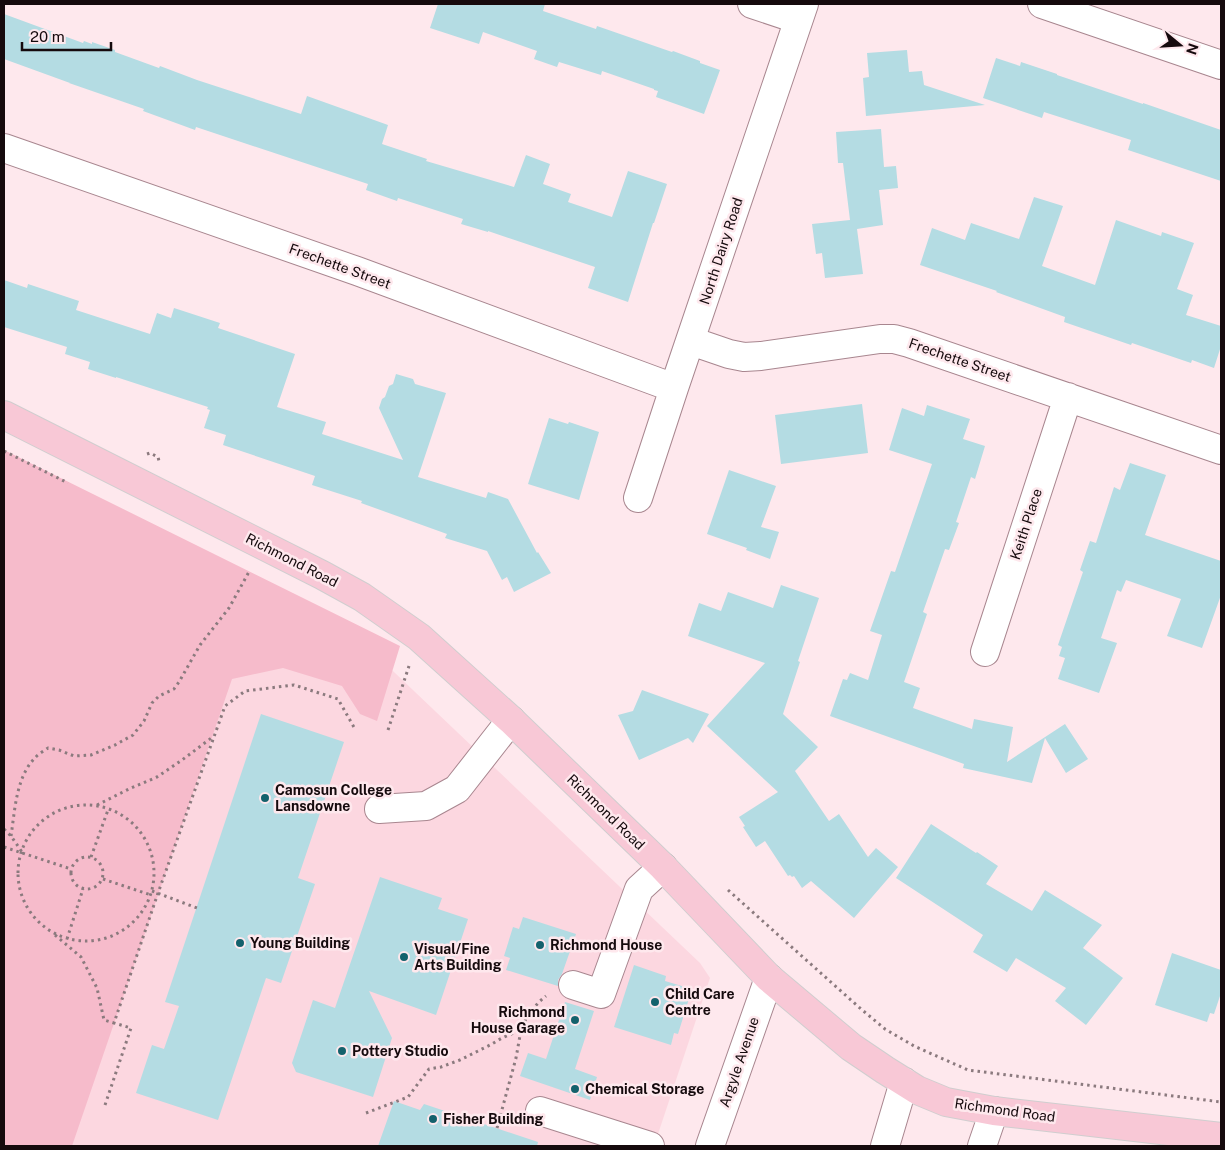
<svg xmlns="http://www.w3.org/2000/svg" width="1225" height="1150" viewBox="0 0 1225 1150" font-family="'Public Sans',sans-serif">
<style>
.built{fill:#fcd7e0}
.green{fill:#f6bbcb}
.building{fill:#b4dce3}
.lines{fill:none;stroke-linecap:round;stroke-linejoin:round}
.minor-casing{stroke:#a8868f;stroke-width:30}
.major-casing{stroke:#d0cecf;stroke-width:30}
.path{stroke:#8b7a7e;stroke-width:3;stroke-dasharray:2.5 4;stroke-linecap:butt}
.minor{stroke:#fff;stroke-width:28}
.major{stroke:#f8c8d6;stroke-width:28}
.poi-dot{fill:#14616c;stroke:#fee8ed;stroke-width:2}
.labels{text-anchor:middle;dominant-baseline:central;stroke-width:5;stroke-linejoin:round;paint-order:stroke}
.street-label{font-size:14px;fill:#150a0d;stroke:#fee8ed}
.poi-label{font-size:14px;font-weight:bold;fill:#150a0d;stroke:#fee8ed;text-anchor:start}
</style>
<rect width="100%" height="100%" fill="#fee8ed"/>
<path class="built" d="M4 463 353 633 700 963 710 978 654 1146H4Z"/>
<path class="green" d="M4 450 400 646 377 721 360 714 342 686 283 668 232 679 72 1146H8L4 1144Z"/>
<path class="building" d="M438 4H545L543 11 596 29 597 26 672 52 673 51 700 61V63L720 70 704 114 656 97 658 91 654 90V89L602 71 601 75 559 62 557 67 534 59 537 51 483 32 479 44 430 28Z
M4 14 83 43 84 41 92 44V42L115 50V52L159 68 160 66 197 80 301 114 307 96 388 125 382 144 427 159 426 161 514 187 526 155 550 164 543 184 571 194 568 202 612 217 628 171 667 184 654 223H653L628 302 588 288 595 267 488 231V232L461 224 463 219 398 198 397 201 366 190 368 184 196 127 195 130 143 111 144 109 69 83H70L4 59Z
M907 50 909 72 922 71 924 85 985 105 866 116 863 78 869 77 867 53Z
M996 58 1020 66 1021 62 1057 74V75L1143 104V103L1221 130V181L1128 150 1131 140 1044 112 1042 118 983 98Z
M881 129 884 167 896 166 898 188 879 190 883 225 857 229 863 274 825 278 822 253 816 254 812 224 850 220 843 163H838L836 132Z
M1034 197 1063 206 1042 266 1095 285 1116 220 1161 236 1162 232 1194 243 1177 289 1193 295 1186 315 1221 326V346L1214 368 1192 360 1191 363 1132 343 1131 345 1064 322 1065 317 996 292 997 291 920 265 932 228 965 240 971 223 1019 239Z
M4 280 27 288 28 284 79 301 76 310 150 334 157 313 171 318 174 308 220 323 218 328 295 354 277 407 326 422 322 434 403 460 379 408 382 399 385 397 389 386 393 384 396 374 413 379 415 384 446 393 418 477 486 498 488 492 508 499 537 553 538 552 551 573 514 592 507 577 502 580 487 551 445 538 447 534 361 503 362 501 312 485 315 476 223 445 226 435 204 428 210 410 207 409 208 407 116 377V378L88 369 90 362 65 354 67 347 4 327Z
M862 404 868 453 781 464 775 415Z
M927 405 970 419 963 439 985 446 975 479 971 477 956 522 959 523 949 550 945 549 923 612 927 614 904 682 920 688 913 708 972 729 974 719 1013 727 1007 762 1065 724 1088 759 1066 773 1045 738 1032 783 963 768 964 764 830 716 843 679 847 680 850 673 868 680 882 635 870 631 891 571 895 572 932 464 889 450 902 408 924 416Z
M549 418 568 424 569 422 599 432 579 500 528 484Z
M1130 463 1166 475 1145 535 1221 561V595L1202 648 1167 636 1181 599 1126 580 1121 592 1117 590 1101 638 1117 643 1099 693 1058 679 1065 658 1059 656 1062 647 1058 645 1083 572 1080 570 1090 541 1096 543 1114 487 1120 490Z
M729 470 776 486 761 527 779 532 770 559 746 550 747 548 707 534Z
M781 585 819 598 798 661 800 662 783 714 818 747 795 771 829 821 839 814 868 857 876 848 898 867 854 918 811 881 802 888 794 876 792 877 790 875 788 876 765 841 756 847 743 827 745 826 739 817 778 792 707 726 765 663 688 636 699 603 721 611 728 592 773 608Z
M642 690 709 714 693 743 688 738 639 760 618 715 633 711Z
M261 714 344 742 298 878 315 884 281 983 266 978 218 1120 136 1093 152 1045 164 1049 179 1006 165 1002Z
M931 824 976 853 977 852 998 866 986 884 1032 911 1045 890 1102 925 1083 948 1123 978 1086 1025 1055 1001 1066 988 1016 958 1007 972 973 952 983 935 896 878Z
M380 877 442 898 438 909 468 919 436 1015 369 991 392 1038 373 1097 296 1072 292 1063 313 1000 335 1008Z
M523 917 576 934 562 974 558 980V986L506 970 510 958 504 956 513 927 519 929Z
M1172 953 1221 970V993L1214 1014 1210 1013 1207 1022 1155 1005Z
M634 965 666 976 665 981 692 989 678 1034 674 1033 671 1045 614 1027Z
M565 1002 594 1011 575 1069 597 1077 590 1100 520 1076 528 1053 546 1059Z
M394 1101 420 1110 424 1104 538 1142 537 1146H378Z"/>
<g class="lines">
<g class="minor-casing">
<path id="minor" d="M752 4 797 19
M1042 4 1221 65
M4 148 357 271 674 388
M691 341 729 354 744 357 761 356 880 339H894L909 343 1221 450
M638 498 674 388 804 4
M985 652 1068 397
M379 809 426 806 457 789 511 720
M573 985 601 994 639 889 663 867
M540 1111 650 1146
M710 1146 769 978
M885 1146 904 1082
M982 1146 994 1111"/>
</g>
<g class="major-casing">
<path id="major" d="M4 415 322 575 362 597 419 637 511 720 663 867 769 978 851 1047 885 1070 917 1090 946 1102 994 1111 1221 1137"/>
</g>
<path class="path" d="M4 451 68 483
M147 454 150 453 158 457 159 461
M388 730 409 666
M97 805 129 789 157 777 182 760 214 736
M18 873a68 68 0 1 1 136 0a68 68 0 1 1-136 0Z
M4 829 11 836 22 852
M11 836C15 810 16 777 35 758 38 754 44 751 48 748L59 750 74 756 91 755 115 745 133 735 144 721 152 703 159 696 174 689 179 682 200 645 229 608 250 570
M4 847 71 869
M71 873a16 16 0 1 1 32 0a16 16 0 1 1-32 0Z
M91 857 108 810
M103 879 151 895
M728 890 861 1009 885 1029 914 1046 968 1070 1221 1102
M152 891 197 908
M55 935 81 957 97 988 104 1020 114 1023
M67 939 83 889
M105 1105 131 1028 114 1023 158 893 225 706 245 691 294 685 338 699 355 729
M366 1113 408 1097 429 1069 441 1067 460 1060 490 1045 502 1038 521 1030
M497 1128 516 1058 521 1030 528 1014 540 1001 546 996"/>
<use href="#minor" class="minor"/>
<use href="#major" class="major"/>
</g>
<g class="poi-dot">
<circle cx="265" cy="798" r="5"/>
<circle cx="240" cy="943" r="5"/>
<circle cx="540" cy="945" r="5"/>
<circle cx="404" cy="957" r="5"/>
<circle cx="655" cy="1002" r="5"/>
<circle cx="575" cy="1020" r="5"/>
<circle cx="342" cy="1051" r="5"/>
<circle cx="575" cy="1089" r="5"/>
<circle cx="433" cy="1119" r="5"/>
</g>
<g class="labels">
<g class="street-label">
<text transform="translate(721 251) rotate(-72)">North Dairy Road</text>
<text transform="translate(340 266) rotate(20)">Frechette Street</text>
<text transform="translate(960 360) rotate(19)">Frechette Street</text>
<text transform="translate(1026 524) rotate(-72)">Keith Place</text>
<text transform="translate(292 560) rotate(27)">Richmond Road</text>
<text transform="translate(606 812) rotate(44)">Richmond Road</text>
<text transform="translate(739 1062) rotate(-71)">Argyle Avenue</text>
<text transform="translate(1005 1110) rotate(8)">Richmond Road</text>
</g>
<g class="poi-label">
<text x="275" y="790">Camosun College<tspan x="275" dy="16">Lansdowne</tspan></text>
<text x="250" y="943">Young Building</text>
<text x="550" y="945">Richmond House</text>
<text x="414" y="949">Visual/Fine<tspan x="414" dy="16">Arts Building</tspan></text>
<text x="665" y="994">Child Care<tspan x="665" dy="16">Centre</tspan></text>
<text x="565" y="1012" text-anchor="end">Richmond<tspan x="565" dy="16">House Garage</tspan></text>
<text x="352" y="1051">Pottery Studio</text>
<text x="585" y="1089">Chemical Storage</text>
<text x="443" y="1119">Fisher Building</text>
</g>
</g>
<rect width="1225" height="1150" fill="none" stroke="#150a0d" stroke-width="10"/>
<g transform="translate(1180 45) rotate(108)" stroke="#fee8ed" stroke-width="4" paint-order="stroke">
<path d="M0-4L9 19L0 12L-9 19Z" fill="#150a0d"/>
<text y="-8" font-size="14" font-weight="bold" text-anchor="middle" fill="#150a0d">N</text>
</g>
<path d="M22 42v8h89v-8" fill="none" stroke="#150a0d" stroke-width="2.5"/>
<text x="30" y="42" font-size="15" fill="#150a0d" stroke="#fee8ed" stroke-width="4" paint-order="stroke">20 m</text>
</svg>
